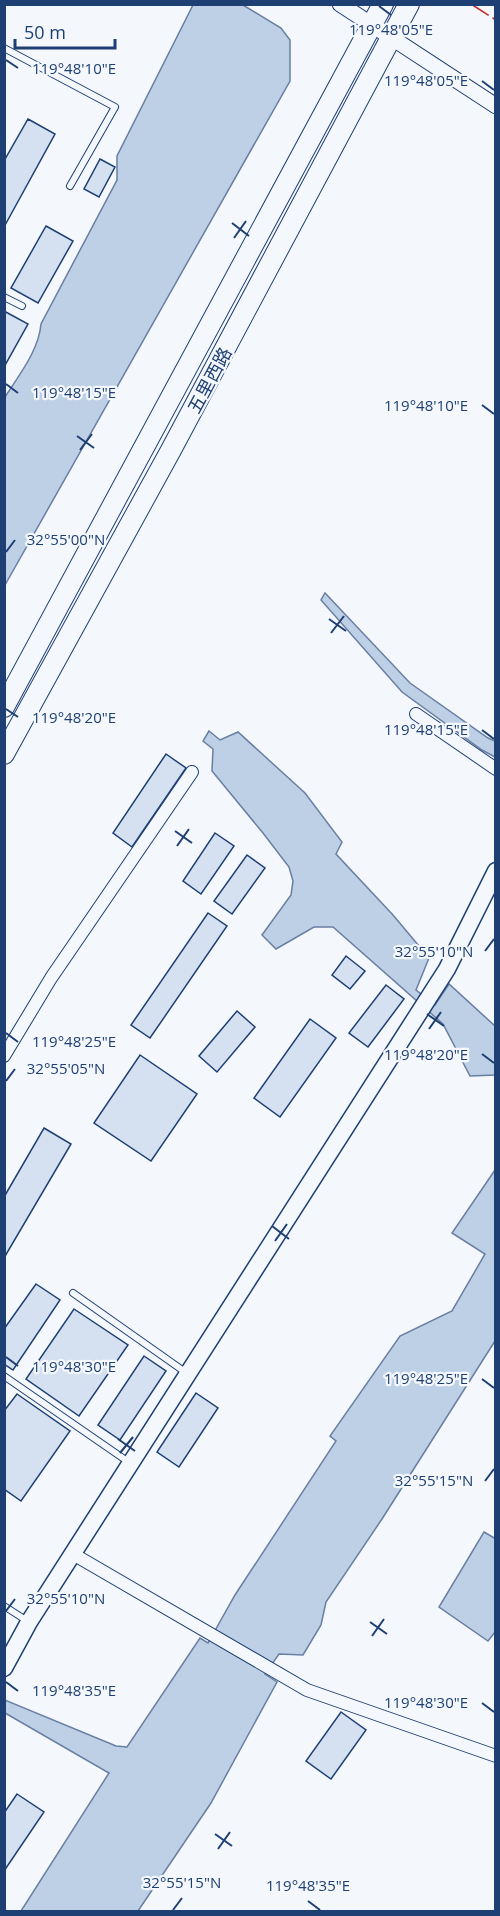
<svg xmlns="http://www.w3.org/2000/svg" width="500" height="1916" viewBox="0 0 500 1916" font-family="'Open Sans','Noto Sans SC',sans-serif">
<style>
.water{fill:#bed0e5;stroke:#687fa3;stroke-width:1.5}
.building{fill:#d5e0f0;stroke:#1d3f73;stroke-width:1.5}
.lines{fill:none;stroke-linecap:round;stroke-linejoin:round}
.service-casing{stroke:#1d3f73;stroke-width:8}
.minor-casing{stroke:#1d3f73;stroke-width:14}
.tertiary-casing{stroke:#1d3f73;stroke-width:17}
.secondary-casing{stroke:#1d3f73;stroke-width:19}
.primary-casing{stroke:#1d3f73;stroke-width:22}
.service{stroke:#f4f7fb;stroke-width:6}
.minor{stroke:#f4f7fb;stroke-width:12}
.tertiary{stroke:#f4f7fb;stroke-width:15}
.secondary{stroke:#f4f7fb;stroke-width:16}
.primary{stroke:#f4f7fb;stroke-width:20}
.power{stroke:#c62828;stroke-width:1.5;stroke-dasharray:21 4.5 3 4.5;stroke-linecap:butt}
.ticks{fill:none;stroke:#1d3f73;stroke-width:2}
.labels{text-anchor:middle;dominant-baseline:central;stroke-width:4.5;stroke-linejoin:round;paint-order:stroke}
.street-label{font-size:18px;fill:#1d3f73;stroke:#f4f7fb}
.ticks-label{font-size:15px;text-anchor:middle;fill:#1d3f73;stroke:#f4f7fb;stroke-width:4.5;stroke-linejoin:round;paint-order:stroke}
</style>
<rect width="100%" height="100%" fill="#f4f7fb"/>
<path class="water" d="M193 5H243L281 28 290 40V81L5 585V397C19 375 39 350 41 324L117 180V156Z
M325 593 410 683 488 738 495 741V757L482 750 402 692 321 600Z
M209 731 220 740 238 732 305 793 342 842 336 854 393 915 429 958 416 990 435 1005 449 984 495 1026V1075L470 1076 443 1024 333 927H314L276 949 262 935 291 895 293 881 289 867 263 833 212 771 213 749 203 741Z
M495 1170V1341L382 1519 326 1602 321 1625 303 1655 279 1654 265 1674 277 1682 211 1803 138 1911H21L109 1773 5 1713V1700L116 1746 127 1747 200 1638 208 1643 235 1595 336 1441 330 1436 400 1336 452 1311 485 1254 452 1233Z
M484 1532 496 1539 495 1632 488 1641 439 1607Z"/>
<path class="building" d="M28 119 55 134 4 227V161Z
M100 159 115 167 99 197 84 189Z
M46 226 73 241 38 303 11 288Z
M4 311 28 324 4 367Z
M166 754 186 768 132 847 113 833Z
M215 833 234 846 201 894 183 881Z
M247 855 265 868 232 914 214 901Z
M208 913 227 926 150 1038 131 1025Z
M346 956 365 971 350 989 332 975Z
M386 985 404 999 368 1047 349 1033Z
M237 1011 255 1027 217 1072 199 1056Z
M310 1019 336 1038 280 1117 254 1098Z
M140 1055 197 1094 151 1161 94 1123Z
M44 1128 71 1144 4 1258V1197Z
M36 1284 60 1300 13 1370 4 1364V1329Z
M74 1309 128 1345 79 1416 26 1379Z
M144 1356 166 1371 120 1440 98 1425Z
M196 1393 218 1408 179 1467 157 1452Z
M17 1394 70 1431 21 1501 4 1489V1411Z
M341 1712 366 1730 331 1779 306 1761Z
M17 1794 44 1812 4 1871V1813Z"/>
<g class="lines">
<g class="service-casing">
<path id="service" d="M4 48 115 107 70 186
M4 297 22 306
M73 1293 188 1374
M4 1376 130 1463
M4 1606 29 1622"/>
</g>
<g class="minor-casing">
<path id="minor" d="M416 714 496 769
M4 1056 51 978 192 772
M73 1554 307 1690 496 1756"/>
</g>
<g class="tertiary-casing">
<path id="tertiary" d="M340 4 496 106"/>
</g>
<g class="secondary-casing">
<path id="secondary" d="M4 1668 29 1622 447 969 496 871"/>
</g>
<g class="primary-casing">
<path id="primary" d="M4 707 383 4
M4 754 171 450 409 4"/>
</g>
<use href="#service" class="service"/>
<use href="#minor" class="minor"/>
<use href="#tertiary" class="tertiary"/>
<use href="#secondary" class="secondary"/>
<use href="#primary" class="primary"/>
<path class="power" d="M471 4 496 20"/>
</g>
<path class="ticks" d="M379 6 391 15M6 60 18 68M482 81 494 90M232 223 249 236M234 238 246 221M6 384 18 393M482 405 494 414M77 436 94 448M80 450 92 434M6 552 15 540M329 619 346 631M331 633 344 616M6 709 18 717M482 730 494 739M175 831 192 843M177 846 189 829M485 951 494 939M427 1014 444 1026M429 1029 441 1012M6 1033 18 1042M482 1054 494 1063M6 1081 15 1069M272 1226 289 1239M275 1241 287 1224M6 1357 18 1366M482 1379 494 1388M118 1439 135 1451M120 1453 133 1437M485 1481 494 1469M6 1611 15 1599M370 1622 387 1634M372 1636 384 1619M6 1682 18 1691M482 1703 494 1712M215 1834 232 1846M218 1849 230 1832M308 1901 320 1910M173 1910 182 1898"/>
<g class="labels">
<g class="street-label">
<text transform="translate(209 380) rotate(-62)">五里西路</text>
</g>
</g>
<g class="ticks-label">
<text x="391" y="35">119°48'05"E</text>
<text x="74" y="74">119°48'10"E</text>
<text x="426" y="86">119°48'05"E</text>
<text x="74" y="398">119°48'15"E</text>
<text x="426" y="411">119°48'10"E</text>
<text x="66" y="545">32°55'00"N</text>
<text x="74" y="723">119°48'20"E</text>
<text x="426" y="735">119°48'15"E</text>
<text x="434" y="957">32°55'10"N</text>
<text x="74" y="1047">119°48'25"E</text>
<text x="426" y="1060">119°48'20"E</text>
<text x="66" y="1074">32°55'05"N</text>
<text x="74" y="1372">119°48'30"E</text>
<text x="426" y="1384">119°48'25"E</text>
<text x="434" y="1486">32°55'15"N</text>
<text x="66" y="1604">32°55'10"N</text>
<text x="74" y="1696">119°48'35"E</text>
<text x="426" y="1708">119°48'30"E</text>
<text x="182" y="1888">32°55'15"N</text>
<text x="308" y="1891">119°48'35"E</text>
</g>
<rect width="500" height="1916" fill="none" stroke="#1d3f73" stroke-width="12"/>
<path d="M15 39v9h100v-9" fill="none" stroke="#1d3f73" stroke-width="3"/>
<text x="24" y="39" font-size="18" fill="#1d3f73" stroke="#f4f7fb" stroke-width="4.5" paint-order="stroke">50 m</text>
</svg>
